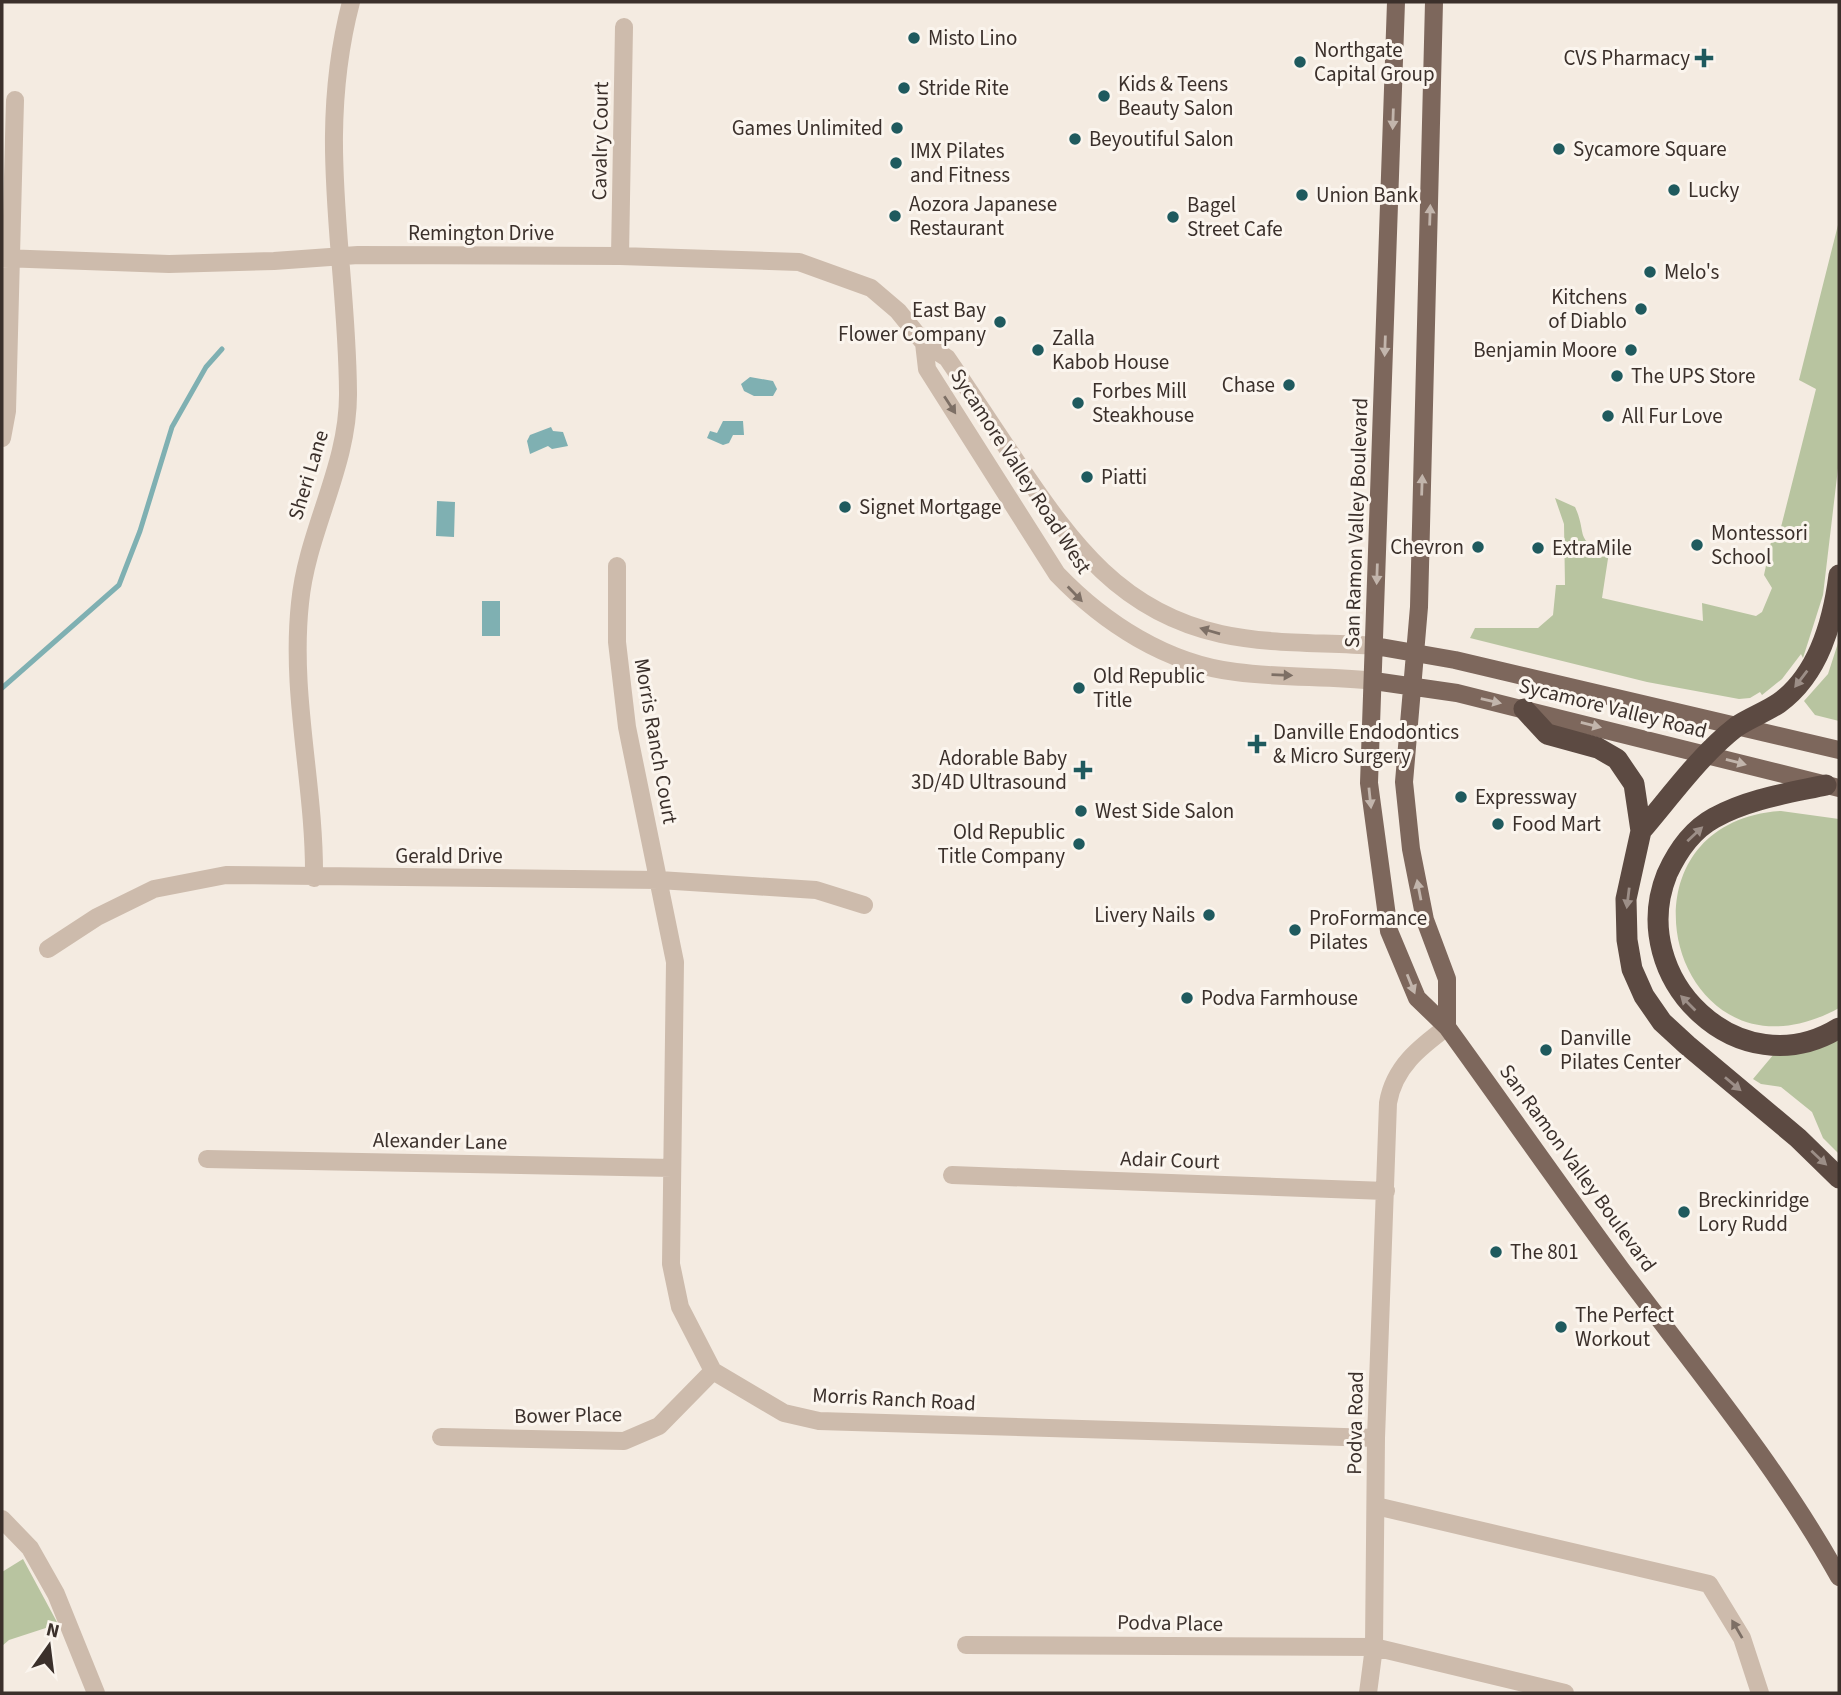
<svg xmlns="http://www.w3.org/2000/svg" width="1841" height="1695" viewBox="0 0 1841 1695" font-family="'Source Sans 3',sans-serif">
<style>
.green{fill:#b8c4a0}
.water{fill:#7fb0b2}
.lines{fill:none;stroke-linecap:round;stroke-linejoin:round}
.stream{stroke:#7fb0b2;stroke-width:5}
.minor{stroke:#cdbbac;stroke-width:18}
.major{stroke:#7d675c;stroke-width:18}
.highway{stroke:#5c4a42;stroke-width:21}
.oneway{fill:#c2b5ac}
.oneway2{fill:#7d6f65}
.oneway3{fill:#9c8e87}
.poi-dot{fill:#1f5a5e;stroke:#fbf5ee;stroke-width:2.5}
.labels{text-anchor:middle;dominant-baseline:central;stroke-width:6;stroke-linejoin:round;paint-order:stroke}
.poi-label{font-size:21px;fill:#3b302b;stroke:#fbf5ee;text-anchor:start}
.street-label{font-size:21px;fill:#3b302b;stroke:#fbf5ee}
</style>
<rect width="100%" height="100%" fill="#f4ebe1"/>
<path class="green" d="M1839 221V460L1823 595 1803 658 1801 654 1782 679 1762 695 1760 692 1750 698 1739 699 1647 682 1470 638 1475 628H1538L1553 615 1556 585H1565L1564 524 1555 498 1575 507C1588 535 1573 541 1609 552L1602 598 1703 621 1702 603 1756 616 1762 612 1772 588 1764 575 1771 542 1781 527 1816 389 1799 380Z
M1839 640V721L1815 715 1804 701 1828 674Z
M1781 811 1839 819V1008C1673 1099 1601 823 1781 811Z
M1839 1038V1154L1823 1138 1812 1112 1781 1087 1761 1084 1753 1079 1774 1054 1816 1049Z
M23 1559 58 1624 9 1640 2 1646V1572Z"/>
<path class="water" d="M750 377 773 381 777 389 773 396H754L744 391 741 384Z
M723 421H743L744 435H733L729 443 723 445 707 438 710 431 717 433Z
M551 427 553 431 563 432 568 446 552 449 548 446 530 454 527 441 530 435Z
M437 501 455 502 454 537 436 536Z
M482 601H500V636H482Z"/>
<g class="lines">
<path class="stream" d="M2 688 119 585 140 531 172 427 206 367 222 349"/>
<path class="minor" d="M620 256 624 27
M2 258 169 264 274 261 358 255 620 256 799 262 871 288 898 311 924 343 947 358C971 393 994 429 1018 464 1072 544 1121 612 1221 634 1271 645 1323 642 1375 646
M924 343 927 369 1057 574C1104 623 1167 664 1236 672 1281 678 1328 676 1374 681
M2 438 7 411 15 100
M617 566V642L627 727 675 962 671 1264 680 1307 713 1371 784 1413 819 1421 1376 1438
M314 878C315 785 290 696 300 603 307 530 349 466 348 392 347 255 315 139 351 2
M48 949 97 917 154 889 226 875 659 880 816 890 864 905
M1447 1027C1420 1047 1394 1067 1388 1103L1376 1438 1374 1647 1565 1693
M207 1159 672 1168
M952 1175 1386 1191
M441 1437 624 1441 659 1426 713 1371
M1376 1506 1709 1584 1742 1638 1760 1693
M2 1519 30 1548 56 1594 96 1693
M966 1645 1374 1647 1368 1693"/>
<path class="major" d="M1396 2 1369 783 1389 931 1417 998 1447 1027C1505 1107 1562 1189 1621 1269 1696 1369 1778 1467 1839 1577
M1434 2 1419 607 1404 782 1411 849 1425 920 1447 979V1027
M1375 646 1455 660 1839 750
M1374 681 1457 693 1839 788"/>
<path class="highway" d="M1524 709 1547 734 1598 748 1617 759 1634 784 1641 831 1626 899 1627 940 1632 969 1644 996 1662 1022 1687 1045 1798 1138 1839 1178
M1826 785C1789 793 1748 799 1714 818 1692 830 1677 852 1667 874 1625 979 1740 1089 1839 1028
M1641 831C1671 796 1700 755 1736 727 1749 718 1766 712 1779 703 1819 674 1833 622 1839 575"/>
</g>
<defs><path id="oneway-solid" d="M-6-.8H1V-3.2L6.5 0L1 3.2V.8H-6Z" transform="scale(1.75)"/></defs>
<g class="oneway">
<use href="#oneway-solid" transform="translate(1393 119) rotate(92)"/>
<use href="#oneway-solid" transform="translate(1430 215) rotate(-88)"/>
<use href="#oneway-solid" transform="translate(1385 346) rotate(92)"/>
<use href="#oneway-solid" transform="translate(1422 485) rotate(-88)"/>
<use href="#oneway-solid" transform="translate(1377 574) rotate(92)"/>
<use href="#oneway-solid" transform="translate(1491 701) rotate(13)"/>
<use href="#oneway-solid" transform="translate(1591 725) rotate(14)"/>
<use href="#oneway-solid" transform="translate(1736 762) rotate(15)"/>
<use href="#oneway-solid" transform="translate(1370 798) rotate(84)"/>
<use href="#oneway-solid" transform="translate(1419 890) rotate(-101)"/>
<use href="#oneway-solid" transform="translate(1411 984) rotate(68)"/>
</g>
<g class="oneway2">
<use href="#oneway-solid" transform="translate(950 405) rotate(57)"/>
<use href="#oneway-solid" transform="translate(1075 594) rotate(46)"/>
<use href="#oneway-solid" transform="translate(1210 631) rotate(-164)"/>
<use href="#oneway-solid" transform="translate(1282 675) rotate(2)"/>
<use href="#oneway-solid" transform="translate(1737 1629) rotate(-120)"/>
</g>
<g class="oneway3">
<use href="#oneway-solid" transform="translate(1801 679) rotate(127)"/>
<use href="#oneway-solid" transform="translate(1695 834) rotate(-43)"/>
<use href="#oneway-solid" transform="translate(1628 898) rotate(97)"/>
<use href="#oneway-solid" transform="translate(1688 1003) rotate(-135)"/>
<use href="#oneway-solid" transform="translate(1733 1084) rotate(40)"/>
<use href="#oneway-solid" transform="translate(1819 1158) rotate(43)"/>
</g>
<g class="poi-dot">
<circle cx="914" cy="38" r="7"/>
<path d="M1700.5 47.5h7v7h7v7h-7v7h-7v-7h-7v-7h7z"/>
<circle cx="1300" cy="62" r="7"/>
<circle cx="904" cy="88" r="7"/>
<circle cx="1104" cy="96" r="7"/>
<circle cx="897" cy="128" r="7"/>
<circle cx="1075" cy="139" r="7"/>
<circle cx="1559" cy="149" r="7"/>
<circle cx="896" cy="163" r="7"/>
<circle cx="1674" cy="190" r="7"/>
<circle cx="1302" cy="195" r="7"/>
<circle cx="895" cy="216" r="7"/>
<circle cx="1173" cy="217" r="7"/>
<circle cx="1650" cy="272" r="7"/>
<circle cx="1641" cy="309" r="7"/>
<circle cx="1000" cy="322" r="7"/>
<circle cx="1038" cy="350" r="7"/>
<circle cx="1631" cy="350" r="7"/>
<circle cx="1617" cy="376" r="7"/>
<circle cx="1289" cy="385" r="7"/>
<circle cx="1078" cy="403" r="7"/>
<circle cx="1608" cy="416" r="7"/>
<circle cx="1087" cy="477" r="7"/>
<circle cx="845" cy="507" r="7"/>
<circle cx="1697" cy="545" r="7"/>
<circle cx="1478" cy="547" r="7"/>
<circle cx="1538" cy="548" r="7"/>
<circle cx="1079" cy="688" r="7"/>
<path d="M1253.5 733.5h7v7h7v7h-7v7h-7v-7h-7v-7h7z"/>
<path d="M1079.5 759.5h7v7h7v7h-7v7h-7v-7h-7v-7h7z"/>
<circle cx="1461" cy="797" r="7"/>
<circle cx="1081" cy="811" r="7"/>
<circle cx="1498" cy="824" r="7"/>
<circle cx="1079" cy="844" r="7"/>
<circle cx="1209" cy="915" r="7"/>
<circle cx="1295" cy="930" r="7"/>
<circle cx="1187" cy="998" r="7"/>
<circle cx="1546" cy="1050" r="7"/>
<circle cx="1684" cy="1212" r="7"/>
<circle cx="1496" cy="1252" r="7"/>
<circle cx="1561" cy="1327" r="7"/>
</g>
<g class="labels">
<g class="poi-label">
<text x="928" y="38">Misto Lino</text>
<text x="1314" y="50">Northgate<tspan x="1314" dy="24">Capital Group</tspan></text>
<text x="1690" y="58" text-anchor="end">CVS Pharmacy</text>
<text x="1118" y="84">Kids &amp; Teens<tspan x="1118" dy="24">Beauty Salon</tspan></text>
<text x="918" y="88">Stride Rite</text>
<text x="883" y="128" text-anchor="end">Games Unlimited</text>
<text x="1089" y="139">Beyoutiful Salon</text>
<text x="1573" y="149">Sycamore Square</text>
<text x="910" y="151">IMX Pilates<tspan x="910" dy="24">and Fitness</tspan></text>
<text x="1688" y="190">Lucky</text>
<text x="1316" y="195">Union Bank</text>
<text x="909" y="204">Aozora Japanese<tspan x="909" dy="24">Restaurant</tspan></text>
<text x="1187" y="205">Bagel<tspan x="1187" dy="24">Street Cafe</tspan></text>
<text x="1664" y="272">Melo's</text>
<text x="1627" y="297" text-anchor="end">Kitchens<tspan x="1627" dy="24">of Diablo</tspan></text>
<text x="986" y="310" text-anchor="end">East Bay<tspan x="986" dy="24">Flower Company</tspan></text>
<text x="1052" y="338">Zalla<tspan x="1052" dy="24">Kabob House</tspan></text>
<text x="1617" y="350" text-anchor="end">Benjamin Moore</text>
<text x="1631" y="376">The UPS Store</text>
<text x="1275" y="385" text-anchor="end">Chase</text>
<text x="1092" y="391">Forbes Mill<tspan x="1092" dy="24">Steakhouse</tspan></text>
<text x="1622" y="416">All Fur Love</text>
<text x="1101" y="477">Piatti</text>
<text x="859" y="507">Signet Mortgage</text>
<text x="1711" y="533">Montessori<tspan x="1711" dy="24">School</tspan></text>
<text x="1464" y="547" text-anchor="end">Chevron</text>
<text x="1552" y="548">ExtraMile</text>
<text x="1093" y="676">Old Republic<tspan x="1093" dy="24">Title</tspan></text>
<text x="1273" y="732">Danville Endodontics<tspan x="1273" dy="24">&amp; Micro Surgery</tspan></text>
<text x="1067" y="758" text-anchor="end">Adorable Baby<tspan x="1067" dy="24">3D/4D Ultrasound</tspan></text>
<text x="1475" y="797">Expressway</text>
<text x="1095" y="811">West Side Salon</text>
<text x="1512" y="824">Food Mart</text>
<text x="1065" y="832" text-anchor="end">Old Republic<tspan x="1065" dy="24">Title Company</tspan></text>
<text x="1195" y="915" text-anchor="end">Livery Nails</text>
<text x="1309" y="918">ProFormance<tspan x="1309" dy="24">Pilates</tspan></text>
<text x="1201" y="998">Podva Farmhouse</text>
<text x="1560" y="1038">Danville<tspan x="1560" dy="24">Pilates Center</tspan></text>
<text x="1698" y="1200">Breckinridge<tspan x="1698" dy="24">Lory Rudd</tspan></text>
<text x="1510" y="1252">The 801</text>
<text x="1575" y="1315">The Perfect<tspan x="1575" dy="24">Workout</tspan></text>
</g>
<g class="street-label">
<text transform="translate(600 141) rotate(-89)">Cavalry Court</text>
<text x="481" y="233">Remington Drive</text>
<text transform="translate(1021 471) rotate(57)">Sycamore Valley Road West</text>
<text transform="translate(308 475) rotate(-73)">Sheri Lane</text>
<text transform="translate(1356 523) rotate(-88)">San Ramon Valley Boulevard</text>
<text transform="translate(1613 708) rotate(14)">Sycamore Valley Road</text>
<text transform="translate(656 741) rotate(80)">Morris Ranch Court</text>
<text x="449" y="856">Gerald Drive</text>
<text transform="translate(440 1141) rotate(1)">Alexander Lane</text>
<text transform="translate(1170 1160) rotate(2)">Adair Court</text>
<text transform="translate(1578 1168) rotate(54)">San Ramon Valley Boulevard</text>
<text transform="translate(894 1399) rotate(3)">Morris Ranch Road</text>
<text transform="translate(568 1415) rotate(-1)">Bower Place</text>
<text transform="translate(1355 1423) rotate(-89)">Podva Road</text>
<text transform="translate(1170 1623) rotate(1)">Podva Place</text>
</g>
</g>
<rect width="1841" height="1695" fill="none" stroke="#3b302b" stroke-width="7"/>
<g transform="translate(49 1646) rotate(14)" stroke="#fbf5ee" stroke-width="5" paint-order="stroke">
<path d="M0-5L12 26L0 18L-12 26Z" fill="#3b302b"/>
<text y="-10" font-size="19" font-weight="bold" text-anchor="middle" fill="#3b302b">N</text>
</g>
</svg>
